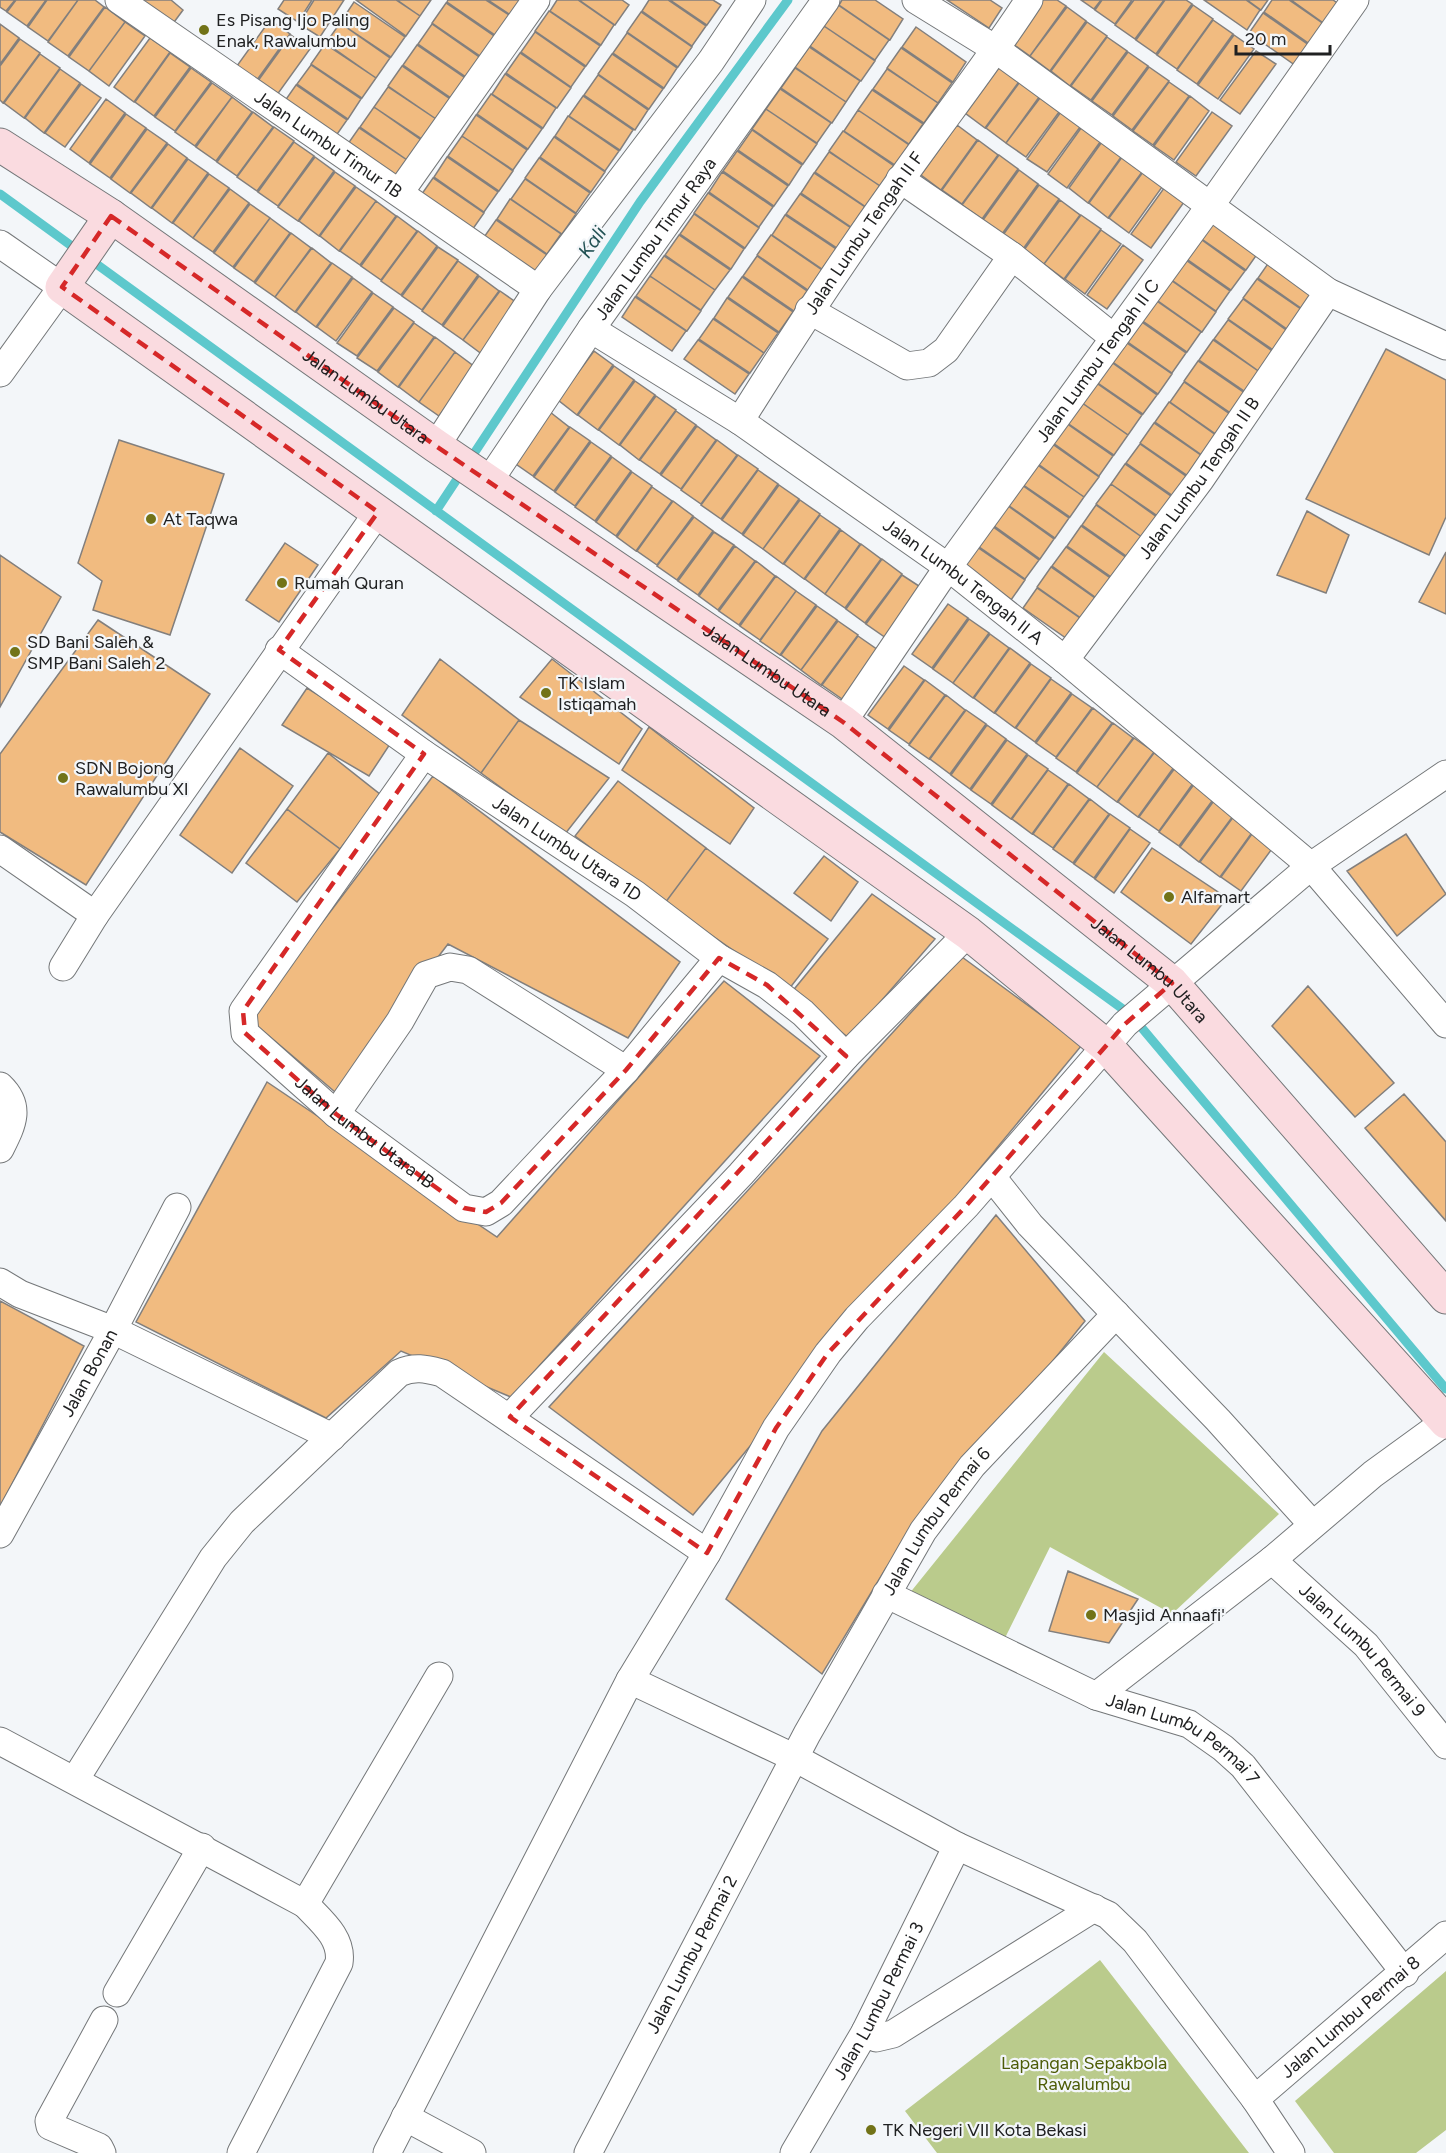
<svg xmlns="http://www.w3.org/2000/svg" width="1446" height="2153" viewBox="0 0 1446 2153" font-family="Figtree,sans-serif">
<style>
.green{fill:#bacb8c}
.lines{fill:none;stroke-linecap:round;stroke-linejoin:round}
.stream{stroke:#5dc8cc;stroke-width:9}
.building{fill:#f1bb80;stroke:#827f7d;stroke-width:1.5}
.street-casing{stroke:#747779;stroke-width:29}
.secondary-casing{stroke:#747779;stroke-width:35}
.street{stroke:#fff;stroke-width:27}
.secondary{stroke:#fadbe0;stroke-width:33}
.marked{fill:none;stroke:#d62828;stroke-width:4.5;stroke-dasharray:12 8;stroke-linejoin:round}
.poi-dot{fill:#727318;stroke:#f3f6f9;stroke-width:2}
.labels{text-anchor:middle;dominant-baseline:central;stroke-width:4.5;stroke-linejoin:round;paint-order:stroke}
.poi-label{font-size:18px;fill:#202122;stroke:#f3f6f9;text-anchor:start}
.street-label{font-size:18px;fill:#202122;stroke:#f3f6f9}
.park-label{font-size:18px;fill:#4d5c07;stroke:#f3f6f9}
.water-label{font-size:20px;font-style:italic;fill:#225153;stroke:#f3f6f9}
</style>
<rect width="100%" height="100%" fill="#f3f6f9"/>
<path class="green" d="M1104 1352 1279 1514 1172 1614 1050 1547 1002 1644 909 1594Z
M1100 1960 1249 2153H937L905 2111Z
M1446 1971V2130L1416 2153H1334L1295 2101Z"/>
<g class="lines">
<path class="stream" d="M0 194 1131 1015 1446 1389
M436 511 640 202 788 0"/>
</g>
<path class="building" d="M0 0H15L6 11 0 7Z
M16 0H46L27 26 7 12Z
M47 0H78L48 41 28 27Z
M78 0H95L104 7 68 56 48 42Z
M130 0H171L183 10 169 29Z
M284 0H312L298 22 278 9Z
M314 0H344L320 37 299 24Z
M356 0H396L420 16 406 36Z
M397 0H431L420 16Z
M448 0H486L512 17 498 37 447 2Z
M488 0H524L512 16Z
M557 0H578L614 25 601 45 550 11Z
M579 0H622L629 5 615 25Z
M649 0H668L706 26 692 46 642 11Z
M670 0H713L721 5 707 25Z
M842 0H875L903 19 890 40 839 5Z
M947 0H990L1002 8 989 28Z
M1040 0H1057L1066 6 1030 56 1010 42Z
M1081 0H1101L1094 9Z
M1102 0H1132L1115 24 1095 10Z
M1134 0H1164L1135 39 1115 25Z
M1165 0H1186L1192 4 1156 54 1136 40Z
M1204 0H1246L1260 10 1247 30Z
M1247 0H1268L1261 10Z
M1272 0H1289L1328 27 1314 47 1264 12Z
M1291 0H1333L1343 7 1329 27Z
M354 2 405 37 391 57 340 23Z
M446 3 497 38 483 58 432 23Z
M838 5 889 40 875 60 824 26Z
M1193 5 1213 19 1177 69 1157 55Z
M105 7 125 22 89 71 69 57Z
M1067 7 1086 21 1050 71 1030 56Z
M549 11 600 46 586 66 535 31Z
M641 12 692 47 678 67 627 32Z
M1263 13 1313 48 1299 68 1249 33Z
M270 20 290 34 254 84 234 70Z
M1213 20 1233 34 1197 84 1177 70Z
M125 22 145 36 109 86 89 71Z
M1087 22 1107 36 1070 86 1051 71Z
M340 23 390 58 376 78 326 43Z
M0 24 19 38 0 64Z
M432 24 482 59 469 79 418 44Z
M824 26 875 61 861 81 810 46Z
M916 27 966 62 953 82 902 47Z
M535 32 585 67 571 87 521 52Z
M627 33 677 68 664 88 613 53Z
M291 35 310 49 274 99 255 85Z
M1234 35 1254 49 1218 99 1198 85Z
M1107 37 1127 51 1091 100 1071 86Z
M150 38 170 52 134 102 114 87Z
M20 39 40 53 3 103 0 100V66Z
M325 44 376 78 362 98 311 64Z
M417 45 468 80 454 100 403 65Z
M809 47 860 81 846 102 795 67Z
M901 48 952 83 938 103 887 68Z
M1256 51 1276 64 1240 114 1220 100Z
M1128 52 1148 66 1112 115 1092 101Z
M170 53 190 67 154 116 135 102Z
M520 53 571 88 557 108 506 73Z
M40 54 60 68 24 118 4 103Z
M612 54 663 89 649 109 598 74Z
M1001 64 1021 79 985 128 965 113Z
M311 65 361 99 348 119 297 84Z
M402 66 453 101 439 121 388 86Z
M1149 67 1169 81 1132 130 1113 116Z
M191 68 211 82 175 131 155 117Z
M795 68 846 102 832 123 781 88Z
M60 69 80 83 44 133 25 118Z
M887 69 938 103 924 123 873 89Z
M505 74 556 108 543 128 492 94Z
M598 75 648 110 635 130 584 95Z
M1022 79 1042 93 1006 143 986 128Z
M1169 82 1189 96 1153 145 1133 131Z
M212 83 232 97 195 146 175 132Z
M81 84 101 98 65 147 45 133Z
M296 85 347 120 333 140 282 105Z
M388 87 439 121 425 141 374 107Z
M780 89 831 123 817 143 766 109Z
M872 90 923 124 909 144 858 110Z
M491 94 542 129 528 149 477 114Z
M1043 94 1062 108 1026 157 1006 143Z
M583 96 633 130 620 150 569 116Z
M1190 96 1209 111 1174 160 1154 146Z
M232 97 252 112 216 161 196 147Z
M106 99 125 113 89 163 70 149Z
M374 107 424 142 410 162 360 127Z
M766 109 817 144 803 164 752 129Z
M1063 109 1083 123 1047 172 1027 159Z
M858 110 909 145 895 165 844 131Z
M253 112 273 127 237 176 217 162Z
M1212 112 1232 126 1196 176 1176 162Z
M126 114 146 128 110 178 90 164Z
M476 115 527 150 513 170 462 136Z
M568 116 619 151 605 171 555 136Z
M1084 124 1103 138 1067 188 1048 174Z
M957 125 977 140 941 190 921 175Z
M274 127 294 141 257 191 237 177Z
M359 128 410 162 396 182 345 148Z
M147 129 167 143 130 193 111 179Z
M752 130 802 165 789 185 738 150Z
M843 131 894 166 880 186 829 151Z
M462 136 513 171 499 191 448 156Z
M554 137 605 172 591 192 540 157Z
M1104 139 1124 153 1088 203 1069 188Z
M978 140 998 155 962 204 942 190Z
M294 142 314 156 278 206 258 192Z
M168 144 187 158 151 208 131 193Z
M737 151 788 186 774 206 723 171Z
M829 152 880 186 866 207 815 172Z
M1125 153 1145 168 1108 218 1089 203Z
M999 155 1018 169 982 219 962 205Z
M315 157 334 171 298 221 278 207Z
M447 157 498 192 484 212 434 177Z
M539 158 590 193 576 213 525 178Z
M188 159 208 173 172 223 152 208Z
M1146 168 1165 183 1129 233 1109 218Z
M1019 170 1038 184 1002 234 983 220Z
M335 172 355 186 319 236 299 221Z
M722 172 773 207 759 227 709 192Z
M814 173 865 207 851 227 801 193Z
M209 174 229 188 193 238 173 223Z
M433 178 484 213 470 233 419 198Z
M525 179 576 214 562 234 511 199Z
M1167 184 1187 198 1151 248 1131 234Z
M1039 185 1059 199 1023 249 1003 235Z
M356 187 376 201 339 251 320 236Z
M230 189 249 203 213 252 193 238Z
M708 193 759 228 745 248 694 213Z
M800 194 851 228 837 248 786 214Z
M510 199 561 234 547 254 497 219Z
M1060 200 1080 215 1044 264 1024 250Z
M376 201 396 216 360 265 340 251Z
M250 204 270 218 233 267 214 253Z
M694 214 744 249 731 269 680 234Z
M785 215 836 249 822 269 772 235Z
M1081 215 1101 229 1064 279 1044 264Z
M1210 215 1260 250 1246 270 1196 235Z
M397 216 417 231 381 280 361 266Z
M270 218 290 233 254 282 234 268Z
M496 220 547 255 533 275 482 240Z
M1101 230 1121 244 1085 294 1065 279Z
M418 231 437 246 401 295 381 281Z
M291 233 311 248 275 297 255 283Z
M679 235 730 270 715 290 665 255Z
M771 235 822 270 808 290 757 255Z
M1195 235 1245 271 1231 290 1181 255Z
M1123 245 1143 260 1107 309 1087 295Z
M438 247 458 260 422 310 402 296Z
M312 248 331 263 295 312 275 297Z
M664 256 715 290 701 310 650 276Z
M757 256 807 291 794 311 743 276Z
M1180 256 1230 291 1216 311 1166 276Z
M1272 258 1322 293 1308 313 1258 278Z
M458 261 478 275 442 325 422 311Z
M332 263 352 277 316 327 296 312Z
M479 276 499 291 463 340 443 326Z
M650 276 701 311 687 331 636 296Z
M1165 276 1216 312 1202 332 1151 296Z
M742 277 793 312 779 332 728 297Z
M353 278 372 292 336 341 317 327Z
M1257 279 1308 314 1294 334 1243 298Z
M500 291 520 305 483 355 463 340Z
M373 293 393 307 357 356 337 343Z
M635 297 686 331 672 351 622 317Z
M1151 297 1201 332 1187 352 1137 317Z
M727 298 778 333 764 353 714 318Z
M1243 299 1293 335 1279 354 1228 319Z
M394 308 414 322 377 371 357 358Z
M1136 318 1186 353 1172 373 1122 338Z
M713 319 764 353 750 373 699 339Z
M1228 320 1278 355 1264 375 1214 339Z
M414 323 434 337 398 387 378 372Z
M435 337 455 352 419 402 399 387Z
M1121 339 1172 374 1158 394 1107 358Z
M698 340 749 374 735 394 684 359Z
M1213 340 1264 375 1250 395 1199 360Z
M1386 349 1446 380V517L1429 555 1306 499Z
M594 351 613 365 577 415 558 400Z
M455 352 475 367 439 416 419 402Z
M1107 359 1157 395 1143 414 1092 379Z
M1198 361 1249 396 1235 416 1184 381Z
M614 366 634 380 598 430 578 415Z
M1092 380 1142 415 1128 435 1078 400Z
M635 381 655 395 619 445 599 430Z
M1184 382 1234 417 1220 437 1170 402Z
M656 396 676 410 639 460 620 445Z
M1078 400 1128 435 1114 455 1063 420Z
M1169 402 1220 438 1206 458 1155 422Z
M676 411 696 425 660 474 640 460Z
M550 412 569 427 533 476 513 462Z
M1063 421 1113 456 1099 476 1049 440Z
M1154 423 1205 458 1191 478 1140 443Z
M697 426 716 440 681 489 661 475Z
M570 427 590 441 554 491 534 477Z
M119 440 224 474 170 635 93 610 102 581 78 563Z
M717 440 737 455 701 504 681 490Z
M1048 441 1099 477 1084 497 1034 461Z
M591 442 611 456 575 506 555 492Z
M1140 444 1190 479 1176 498 1126 463Z
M738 455 758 469 721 519 701 505Z
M612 457 631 471 595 521 575 507Z
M1033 462 1084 497 1070 517 1019 482Z
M1125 464 1175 499 1162 519 1111 484Z
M758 470 778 484 742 534 722 520Z
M632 472 652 486 616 536 596 522Z
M1019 483 1069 518 1055 538 1005 503Z
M1111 484 1161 520 1146 540 1096 504Z
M779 485 799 499 763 549 743 535Z
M652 487 672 501 636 551 617 537Z
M800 500 820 514 783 564 763 549Z
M673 501 693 516 657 565 637 551Z
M1004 503 1054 539 1040 559 990 523Z
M1096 505 1146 540 1132 560 1082 525Z
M1307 511 1349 535 1326 593 1277 575Z
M820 515 840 529 804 579 784 564Z
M694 517 713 531 677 580 657 566Z
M989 524 1039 560 1025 579 975 544Z
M1081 526 1131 561 1117 581 1067 546Z
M841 530 860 544 825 594 805 579Z
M714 532 734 545 698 595 678 581Z
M285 543 318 565 279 622 246 600Z
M861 544 881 559 845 608 825 594Z
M974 545 1025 580 1011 600 961 564Z
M735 546 755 561 718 610 699 596Z
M1066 547 1116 582 1102 602 1052 566Z
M1446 552V614L1419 602Z
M0 555 61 597 0 707Z
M882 559 902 574 865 623 846 609Z
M756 561 775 576 739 625 719 611Z
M1051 567 1102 603 1088 623 1037 587Z
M902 575 922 588 886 638 866 624Z
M776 576 796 591 760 640 740 626Z
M1037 588 1087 623 1073 643 1023 608Z
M796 591 816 605 780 655 760 641Z
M948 604 968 618 932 668 912 654Z
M817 606 837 620 801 670 781 655Z
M969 619 989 633 953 683 933 669Z
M98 620 210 694 86 885 0 832V754Z
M838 621 858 635 821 685 801 670Z
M990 634 1009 648 973 698 953 683Z
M858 636 878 650 842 699 822 685Z
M1010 648 1030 663 994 713 974 698Z
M440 659 519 720 481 773 402 715Z
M552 659 642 729 619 764 520 697Z
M1031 664 1051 678 1015 728 995 713Z
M904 666 924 680 888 729 868 715Z
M1051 679 1071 693 1035 742 1016 728Z
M925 680 945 695 909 744 889 730Z
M307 688 392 741 369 776 282 725Z
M1072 694 1092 708 1056 757 1036 743Z
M946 695 965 710 929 759 909 745Z
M1093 708 1112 723 1076 772 1056 758Z
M966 710 986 724 950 774 930 759Z
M519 720 609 778 565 834 481 773Z
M1113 723 1133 738 1097 787 1077 773Z
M987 725 1006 739 970 789 951 775Z
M649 727 754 808 730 844 622 770Z
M1134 738 1154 752 1117 802 1097 787Z
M1007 740 1027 754 991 804 971 790Z
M240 748 293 786 232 873 180 835Z
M328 753 381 795 340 849 287 809Z
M1154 753 1174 767 1138 817 1118 802Z
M1028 755 1048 769 1011 819 992 805Z
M1175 768 1194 782 1159 831 1139 817Z
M1048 770 1068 784 1032 834 1012 819Z
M433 776 680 962 628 1038 448 944 335 1092 249 1019Z
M618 781 706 848 665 903 575 836Z
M1195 783 1215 797 1179 846 1159 832Z
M1069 784 1089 799 1053 848 1033 834Z
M1216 798 1236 812 1199 862 1180 847Z
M1090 799 1109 814 1073 863 1053 849Z
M287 809 340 849 297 902 246 863Z
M1237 812 1256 827 1220 877 1200 862Z
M1110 814 1130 828 1094 878 1074 864Z
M1257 827 1277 842 1241 891 1221 877Z
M1130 829 1150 843 1114 893 1095 879Z
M1406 834 1446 894 1397 936 1347 871Z
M706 848 828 939 789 989 665 903Z
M1152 848 1227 898 1191 944 1121 892Z
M824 856 858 882 831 921 794 893Z
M872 894 935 939 849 1038 791 993Z
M962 957 1082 1045 693 1515 549 1407Z
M724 981 820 1056 511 1397 401 1351 326 1418 136 1322 267 1082 497 1237Z
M1308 986 1394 1083 1355 1117 1272 1026Z
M1404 1094 1446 1142V1221L1365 1128Z
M996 1215 1085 1321 886 1568 822 1674 726 1599 822 1431Z
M0 1301 84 1346 0 1507Z
M1068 1571 1138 1599 1109 1643 1049 1631Z"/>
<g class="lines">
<g class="street-casing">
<g id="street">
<path id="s1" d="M119 0 538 289"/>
<path d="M916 0 997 50 1328 292 1446 346"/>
<path d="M900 179 1012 256 1114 338"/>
<path d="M400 192 536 0"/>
<path d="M0 244 62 287 0 373"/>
<path d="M809 310 907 366 929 363 946 350 1012 256"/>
<path id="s2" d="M591 329 740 421 948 567 1065 660 1311 866 1446 1024"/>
<path id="s3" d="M740 421C791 339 843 260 899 182 942 121 988 63 1029 0"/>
<path d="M436 446 538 289 711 61 752 0"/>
<path id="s4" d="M489 481 591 329 826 0"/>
<path id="s5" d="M279 650 424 754 635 894 719 958 767 985 803 1013 846 1056"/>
<path id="s6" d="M1065 660 1200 480 1328 292"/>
<path id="s7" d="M843 722 948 567 1210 206 1355 0"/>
<path id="s8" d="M424 754 243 1011 245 1033 336 1114 464 1208 486 1212 501 1203 626 1070 719 958"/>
<path d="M0 849 95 915"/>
<path d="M63 967 95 915 378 512"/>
<path d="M0 1086C22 1107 12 1125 0 1149"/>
<path d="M336 1114 400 1021 426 975 450 967 468 970 626 1070"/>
<path d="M992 1177 1030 1225 1218 1420 1312 1524"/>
<path d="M0 1282 20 1294 113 1330 332 1437"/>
<path d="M510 1417 741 1174 846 1056 968 933"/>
<path id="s9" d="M0 1534 113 1330 177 1207"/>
<path id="s10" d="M1272 1560 1366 1645 1446 1745"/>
<path id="s11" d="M886 1594 1096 1696 1189 1724 1223 1748 1243 1766 1405 1973"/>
<path d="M630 1680 795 1758 957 1846 1108 1915 1135 1941 1255 2099 1291 2153"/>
<path d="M1096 1696 1272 1560 1373 1474 1446 1421"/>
<path d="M0 1741 305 1904C321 1921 343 1938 339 1963L241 2153"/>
<path d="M75 1780 213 1558 242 1522 399 1373C415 1366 426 1369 442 1373L707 1553"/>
<path d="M305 1904 439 1676"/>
<path d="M117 1993 202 1847"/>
<path d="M865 2032 876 2038 893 2034 1094 1908"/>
<path id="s12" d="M1255 2099 1446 1935"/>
<path d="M405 2117 472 2153"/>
<path d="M102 2153 99 2147 50 2126 49 2121 104 2020"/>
<path d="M387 2153 630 1680 707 1553 776 1428 828 1353 857 1318 966 1206 1125 1024 1311 866 1446 774"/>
<path id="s13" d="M588 2153 807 1734 923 1531 972 1466 1116 1314"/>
<path id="s14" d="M794 2153 865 2032 957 1846"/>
</g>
</g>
<g class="secondary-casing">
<g id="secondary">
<path id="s15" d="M0 145 111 216 436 446 843 722 1172 983 1446 1297"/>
<path d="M111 216 62 287 968 933 1106 1046 1446 1422"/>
</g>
</g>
<use href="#street" class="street"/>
<use href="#secondary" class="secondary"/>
</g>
<path class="marked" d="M111 216 436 446 843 722 1172 983 1125 1024 966 1206 828 1353 776 1428 707 1553 510 1417 846 1056 767 985 719 958 626 1070 501 1203 486 1212 464 1208 336 1114 245 1033 243 1011 424 754 279 650 378 512 62 287Z"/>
<g class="poi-dot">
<circle cx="204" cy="30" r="6"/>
<circle cx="151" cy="519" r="6"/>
<circle cx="282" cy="583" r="6"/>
<circle cx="15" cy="652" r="6"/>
<circle cx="546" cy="693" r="6"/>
<circle cx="63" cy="778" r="6"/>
<circle cx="1169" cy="897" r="6"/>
<circle cx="1091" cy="1615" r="6"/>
<circle cx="871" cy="2130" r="6"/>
</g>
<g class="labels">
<g class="poi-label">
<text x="216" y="20">Es Pisang Ijo Paling<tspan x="216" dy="21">Enak, Rawalumbu</tspan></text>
<text x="163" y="519">At Taqwa</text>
<text x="294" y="583">Rumah Quran</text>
<text x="27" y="642">SD Bani Saleh &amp;<tspan x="27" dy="21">SMP Bani Saleh 2</tspan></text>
<text x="558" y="683">TK Islam<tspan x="558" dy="21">Istiqamah</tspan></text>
<text x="75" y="768">SDN Bojong<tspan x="75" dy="21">Rawalumbu XI</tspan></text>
<text x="1181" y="897">Alfamart</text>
<text x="1103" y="1615">Masjid Annaafi'</text>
<text x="883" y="2130">TK Negeri VII Kota Bekasi</text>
</g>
<g class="street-label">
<text stroke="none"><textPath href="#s1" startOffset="254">Jalan Lumbu Timur 1B</textPath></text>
<text stroke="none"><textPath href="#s3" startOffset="225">Jalan Lumbu Tengah II F</textPath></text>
<text stroke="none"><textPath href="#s4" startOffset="294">Jalan Lumbu Timur Raya</textPath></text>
<text stroke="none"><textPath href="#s7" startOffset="442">Jalan Lumbu Tengah II C</textPath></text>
<text stroke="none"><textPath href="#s15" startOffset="444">Jalan Lumbu Utara</textPath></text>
<text stroke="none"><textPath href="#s6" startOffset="226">Jalan Lumbu Tengah II B</textPath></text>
<text stroke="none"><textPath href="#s2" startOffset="450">Jalan Lumbu Tengah II A</textPath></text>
<text stroke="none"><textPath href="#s15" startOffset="930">Jalan Lumbu Utara</textPath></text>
<text stroke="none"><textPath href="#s5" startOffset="350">Jalan Lumbu Utara 1D</textPath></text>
<text stroke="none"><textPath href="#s15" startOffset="1416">Jalan Lumbu Utara</textPath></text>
<text stroke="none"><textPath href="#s8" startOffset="492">Jalan Lumbu Utara IB</textPath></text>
<text stroke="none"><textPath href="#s9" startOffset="184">Jalan Bonan</textPath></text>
<text stroke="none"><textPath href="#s13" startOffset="722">Jalan Lumbu Permai 6</textPath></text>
<text stroke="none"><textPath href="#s10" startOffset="128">Jalan Lumbu Permai 9</textPath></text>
<text stroke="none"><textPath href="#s11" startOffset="332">Jalan Lumbu Permai 7</textPath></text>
<text stroke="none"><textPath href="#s13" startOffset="224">Jalan Lumbu Permai 2</textPath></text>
<text stroke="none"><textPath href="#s14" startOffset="174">Jalan Lumbu Permai 3</textPath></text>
<text stroke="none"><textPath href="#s12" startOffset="126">Jalan Lumbu Permai 8</textPath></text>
</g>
<g class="park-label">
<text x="1084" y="2063">Lapangan Sepakbola<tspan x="1084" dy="21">Rawalumbu</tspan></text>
</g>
<g class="water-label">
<text transform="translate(592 242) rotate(-56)">Kali</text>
</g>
</g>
<path d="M1236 45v9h94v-9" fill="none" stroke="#202122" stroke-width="3"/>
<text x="1245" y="45" font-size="18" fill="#202122" stroke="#f3f6f9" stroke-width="4.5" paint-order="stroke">20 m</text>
</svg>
